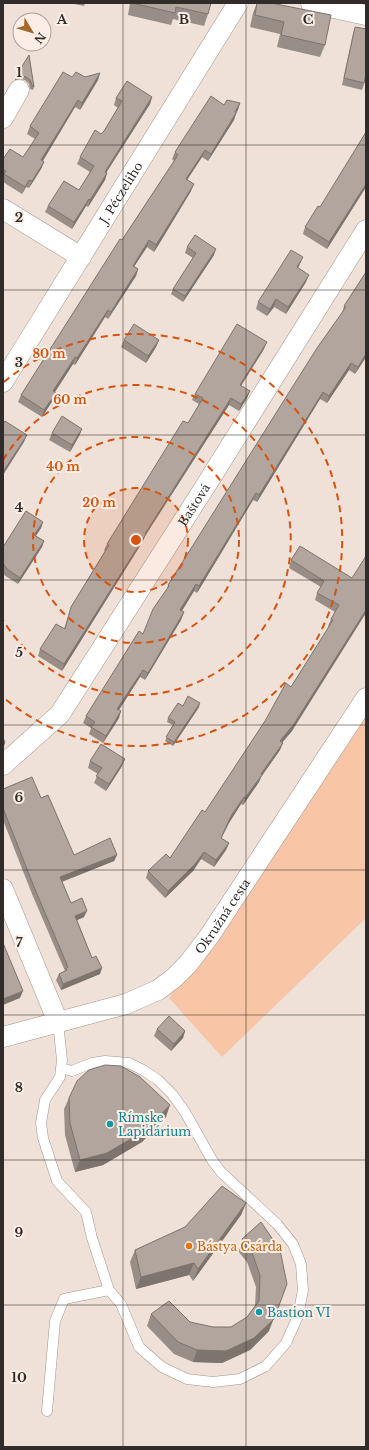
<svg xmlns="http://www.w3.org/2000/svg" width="369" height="1450" viewBox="0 0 369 1450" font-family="'Libre Baskerville',serif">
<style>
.green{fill:#f8c5a6}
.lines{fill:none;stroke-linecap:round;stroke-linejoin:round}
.lane-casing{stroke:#a2958d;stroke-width:11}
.street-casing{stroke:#a2958d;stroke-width:21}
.lane{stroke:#fff;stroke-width:10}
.street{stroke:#fff;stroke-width:20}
.wall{fill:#998e87}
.shaded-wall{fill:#7d746e}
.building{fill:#b2a59d;stroke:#7d746e}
.grid{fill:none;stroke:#312c29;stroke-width:1;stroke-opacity:0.55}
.ring{fill:none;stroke:#d6540f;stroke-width:2;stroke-dasharray:7 5}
.culture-dot{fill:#0f9aa8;stroke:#fceee6;stroke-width:1.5}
.food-dot{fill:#e8710a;stroke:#fceee6;stroke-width:1.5}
.labels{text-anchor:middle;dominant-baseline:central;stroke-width:4;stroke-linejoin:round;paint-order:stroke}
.street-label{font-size:12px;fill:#312c29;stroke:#fceee6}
.culture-label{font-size:12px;fill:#0d838f;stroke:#fceee6;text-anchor:start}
.food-label{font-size:12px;fill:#c56008;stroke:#fceee6;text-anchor:start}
.grid-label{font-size:13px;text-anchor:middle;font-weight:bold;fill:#312c29;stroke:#fceee6;stroke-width:4;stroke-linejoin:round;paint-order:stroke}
.centre{fill:#d6540f;stroke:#fceee6;stroke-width:2}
.ring-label{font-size:12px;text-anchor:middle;font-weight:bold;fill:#d6540f;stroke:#fceee6;stroke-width:4;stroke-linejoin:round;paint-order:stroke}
</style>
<rect width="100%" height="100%" fill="#efe1d8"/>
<path class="green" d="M366 708V918L222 1057 169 998Z"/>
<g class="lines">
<g class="lane-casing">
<path id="lane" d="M58 1022 62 1060 60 1077 45 1100 41 1123 43 1138 57 1181 86 1212 92 1238 109 1290 121 1304 139 1347 162 1367 187 1379 213 1382 240 1379 266 1366 286 1343 298 1316 303 1290 301 1264 293 1244 277 1224 221 1172 212 1160 185 1112 172 1094 158 1080 143 1070 129 1063 105 1061 92 1063 72 1071 61 1068
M47 1411 55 1321 64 1299 109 1290"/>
</g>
<g class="street-casing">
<g id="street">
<path d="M311 3 366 15"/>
<path d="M3 118 19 90"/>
<path d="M3 209 81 257"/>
<path id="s1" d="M3 382 238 3"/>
<path id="s2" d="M3 765 60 714 208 482 366 230"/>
<path d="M3 889 58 1022"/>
<path id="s3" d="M3 1037 126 1004 158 990 174 978 188 964 210 935 366 698"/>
</g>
</g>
<use href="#lane" class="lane"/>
<use href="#street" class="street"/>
</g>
<path class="wall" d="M69 3H85L84 6Z
M130 3H211L208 14 204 26 173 19 171 25 128 15Z
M257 3H271L325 45 320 57 277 47 280 34 250 27 253 13Z
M355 27 366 29V81H365L362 90 342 85 353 34Z
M29 55 34 87 33 90 30 89 29 84 25 80 19 79 15 80Z
M72 77H85L98 80 80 110 75 107 43 161 44 162 41 169 29 188 26 187 22 194 3 182V159L23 157 35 139 27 134 30 126Z
M152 97 150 104 106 173H107L105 180 88 207 86 206 72 229 45 212 48 206 79 190 90 172 77 164 80 157 104 131 118 108 114 105 116 98Z
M240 103 234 120 208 161 202 157 187 180 191 191 161 241 154 252 147 247 134 266 138 269 136 276 108 319 105 317 75 365 73 364 55 392 53 400 42 417 18 402 21 395 122 240 174 161 172 159 175 152 224 105Z
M366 187 327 249 303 234 305 227 320 207Z
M187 247 214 255 183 302 171 294 173 289 193 258 185 253Z
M300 264 298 268 306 282 286 314 274 307 267 316 256 309 258 302Z
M366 272V357L355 374 349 370 327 403 320 399 257 502 253 500 197 593 194 591 182 611 184 612 181 620 145 680 140 677 119 710V718L103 743 89 734 91 728 83 723 86 716 143 634 167 589 168 585 342 313 344 306Z
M124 340H159L156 347 146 363 121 347Z
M264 349 241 386 250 391 247 398 239 411 229 405 145 536 143 541 62 671 38 656 40 649 64 629 71 607 105 551 104 550 107 544 188 423 199 404 192 400 195 394Z
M82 429 79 436 70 452 49 440 52 433Z
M43 522 41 528 36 536 44 541 42 547 18 584 4 575 3 573V547Z
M291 560 352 578 292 731 282 743 280 750 261 777 259 782 243 805 241 804 229 823 221 838 229 843 226 850 214 867 201 859 193 871 165 898 146 878 148 871 170 858 205 812 291 687 329 627 328 626 331 619 335 612 315 600 317 593 321 587 289 568Z
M183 706 199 707 173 746 165 741 173 725 167 722 168 718Z
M90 761 122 766 106 791 94 783 98 774 88 768Z
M3 789 41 798 74 855H117L114 861 62 882 71 903 84 917 77 920 92 958 100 974 61 990 56 980 59 974 65 971 32 894 3 820Z
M157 1029 185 1031 183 1038 171 1051 154 1036Z
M69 1098 166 1117 142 1142 103 1165 75 1172 65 1135 64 1109Z
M246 1203 241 1215 193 1281 189 1275 136 1289 130 1262 135 1250Z
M261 1222 269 1331 250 1350 222 1363 193 1362 174 1354 147 1326 151 1314 213 1327H231L247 1317 255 1306 256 1287 247 1262 238 1251 242 1239Z"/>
<path class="shaded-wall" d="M100 73 98 80 80 110 82 103Z
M21 75 19 79 15 80 16 76Z
M152 97 150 104 102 179 105 172Z
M78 100 75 107 39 167 41 160Z
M240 103 238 110 232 119 235 112Z
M236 113 234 120 208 161 211 154Z
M205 150 202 157 183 186 186 179Z
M44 162 41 169 29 188 32 181Z
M107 173 105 180 88 207 90 200Z
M29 180 26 187 22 194 25 187Z
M194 184 191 191 154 252 156 245Z
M366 184V187L327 249 329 242Z
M89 199 86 206 72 229 74 222Z
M149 240 147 247 130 273 133 266Z
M216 249 214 255 183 302 185 296Z
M303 257 300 264 294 274 297 267Z
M138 269 136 276 108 319 111 312Z
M309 275 306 282 286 314 288 307Z
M276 299 274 307 267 316 270 309Z
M108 310 105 317 75 365 77 358Z
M159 340 156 347 146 363 148 356Z
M267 342 264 349 237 392 240 385Z
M366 354V357L355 374 358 367Z
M75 357 73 364 51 398 53 391Z
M351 363 349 370 327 403 329 396Z
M250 391 247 398 239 411 241 404Z
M323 392 320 399 257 502 259 495Z
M56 393 53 400 42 417 44 410Z
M231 398 229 405 145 536 143 541 62 671 64 664 145 534Z
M82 429 79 436 70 452 72 445Z
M27 435 24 442 3 475V472Z
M256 493 253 500 197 593 199 586Z
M43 522 41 528 32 541 34 535Z
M44 541 42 547 18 584 20 578Z
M196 584 194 591 178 617 180 610Z
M366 610V613L292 731 277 748 280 741Z
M184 612 181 620 145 680 148 673Z
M143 670 140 677 115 716 117 709Z
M200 703 199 707 173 746 174 742Z
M121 711 119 718 103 743 106 736Z
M3 743H5L3 749Z
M283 743 280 750 261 777 259 782 243 805 245 798Z
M125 759 122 766 106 791 109 784Z
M244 797 241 804 229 823 218 845 221 838 231 816Z
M229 843 226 850 214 867 216 860Z
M204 852 201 859 193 871 165 898 168 891Z
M117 855 114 861 58 883 60 877Z
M87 911 84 917 73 922 75 916Z
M102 968 100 974 61 990 63 984Z
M23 991 20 998 3 1005V999Z
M185 1031 183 1038 171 1051 174 1044Z
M170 1105 166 1117 142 1142 103 1165 75 1172 80 1160Z
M246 1203 241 1215 193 1281 198 1269Z
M194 1263 189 1275 136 1289 141 1277Z
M287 1284 269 1331 250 1350 222 1363 193 1362 197 1350 226 1351Z"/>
<path class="building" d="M132 3H211L208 14 176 7 175 13Z
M257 3H271L331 15 325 45 281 35 284 22 255 15Z
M355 27 366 29V74L364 83 344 78Z
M29 55 34 87 32 85 30 80 26 77 21 75 16 76Z
M63 72 72 77 76 72 85 77 100 73 82 103 78 100 41 160 44 162 32 181 29 180 25 187 4 174 6 171 3 169V159L10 149 23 157 39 133 30 126Z
M127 81 152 97 105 172 107 173 90 200 89 199 74 222 48 206 64 181 79 190 94 166 80 157 95 130 101 134 104 131 122 101 116 98Z
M211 96 224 105 227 100 240 103 235 112 236 113 211 154 205 150 186 179 194 184 156 245 149 240 133 266 138 269 111 312 108 310 77 358 75 357 53 391 56 393 44 410 21 395 120 239 122 240 178 155 175 152Z
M366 132V184L329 242 305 227 318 206 320 207Z
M195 235 216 249 185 296 173 289 196 253 187 247Z
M291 250 303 257 297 267 309 275 288 307 276 299 270 309 258 302Z
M366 272V343L365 344H366V354L358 367 351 363 329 396 323 392 259 495 256 493 199 586 196 584 180 610 184 612 148 673 143 670 117 709 121 711 106 736 91 727 95 722 86 716 139 631 143 634 153 609 169 586 168 585 288 394 317 348 346 307 344 306Z
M134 324 159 340 148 356 124 340Z
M237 324 267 342 240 385 250 391 241 404 231 398 145 534H146L64 664 40 649 56 624 65 629 71 607 109 545 107 544 183 421 188 423 203 398 195 394Z
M62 416 82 429 72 445 52 433Z
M5 421 27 435 3 472V424Z
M26 511 43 522 34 535 44 541 20 578 7 569 3 563V547Z
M300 546 352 578 366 556V610L294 724 280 741 283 743 261 774 262 775 245 798 244 797 231 816 221 838 229 843 216 860 204 852 195 864 168 891 148 871 166 854 170 858 202 810 205 812 265 721 286 683 291 687 333 620 331 619 339 605 317 593 324 581 291 560Z
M188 696 200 703 174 742 166 737 175 722 168 718 178 703 183 706Z
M3 737 5 743H3Z
M101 744 125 759 109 784 96 776 102 768 90 761Z
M32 777 41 798 48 795 74 855 110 838 117 855 60 877 71 903 82 898 87 911 75 916 92 958 96 956 102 968 63 984 59 974 67 970 66 969 68 967 34 887 3 808V789Z
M3 943 23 991 3 999Z
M169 1016 185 1031 174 1044 157 1029Z
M105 1065 121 1066 140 1077 170 1105 146 1130 107 1153 80 1160 70 1123 69 1098 77 1081 89 1070Z
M222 1186 246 1203 198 1269 194 1263 141 1277 135 1250 185 1227Z
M261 1222 280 1250 287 1284 274 1319 254 1338 226 1351 197 1350 178 1342 151 1314 169 1301 190 1322 213 1327H231L247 1317 259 1301 260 1275 251 1250 242 1239Z"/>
<path class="grid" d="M123 3V1447M246 3V1447M3 145H366M3 290H366M3 435H366M3 580H366M3 725H366M3 870H366M3 1015H366M3 1160H366M3 1305H366"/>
<circle cx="136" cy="540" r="52" fill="#d6540f" fill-opacity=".12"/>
<g class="ring">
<circle cx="136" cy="540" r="52"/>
<circle cx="136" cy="540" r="103"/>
<path d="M3 460A155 155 0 1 1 3 620"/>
<path d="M4 382A206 206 0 1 1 4 698"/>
</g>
<g class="culture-dot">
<circle cx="110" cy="1124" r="4"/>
<circle cx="259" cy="1312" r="4"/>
</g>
<circle class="food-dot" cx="189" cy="1246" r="4"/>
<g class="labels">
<g class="street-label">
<text stroke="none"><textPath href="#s1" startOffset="223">J. Péczeliho</textPath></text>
<text stroke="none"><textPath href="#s2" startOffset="325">Baštová</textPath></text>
<text stroke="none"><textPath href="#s3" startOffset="261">Okružná cesta</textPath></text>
</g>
<g class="culture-label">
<text x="118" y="1117">Rímske<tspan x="118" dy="14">Lapidárium</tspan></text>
<text x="267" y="1312">Bastion VI</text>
</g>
<g class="food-label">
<text x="197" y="1246">Bástya Csárda</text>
</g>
</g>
<g class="grid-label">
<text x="62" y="24">A</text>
<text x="184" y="24">B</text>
<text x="308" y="24">C</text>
<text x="19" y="77">1</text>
<text x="19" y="222">2</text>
<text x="19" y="367">3</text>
<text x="19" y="512">4</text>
<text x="19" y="657">5</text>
<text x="19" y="802">6</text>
<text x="19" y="947">7</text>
<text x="19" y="1092">8</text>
<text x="19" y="1237">9</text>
<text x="19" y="1382">10</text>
</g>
<circle cx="136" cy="540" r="6" class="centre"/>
<g class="ring-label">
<text x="49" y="358">80 m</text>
<text x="70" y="404">60 m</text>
<text x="63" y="471">40 m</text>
<text x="99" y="507">20 m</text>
</g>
<rect width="369" height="1450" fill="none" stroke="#312c29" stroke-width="8"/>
<g transform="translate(32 32) rotate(128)"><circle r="19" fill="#fceee6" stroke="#aba09a"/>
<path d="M0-3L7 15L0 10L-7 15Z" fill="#a5692b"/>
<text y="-6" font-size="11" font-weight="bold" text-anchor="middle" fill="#312c29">N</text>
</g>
</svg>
